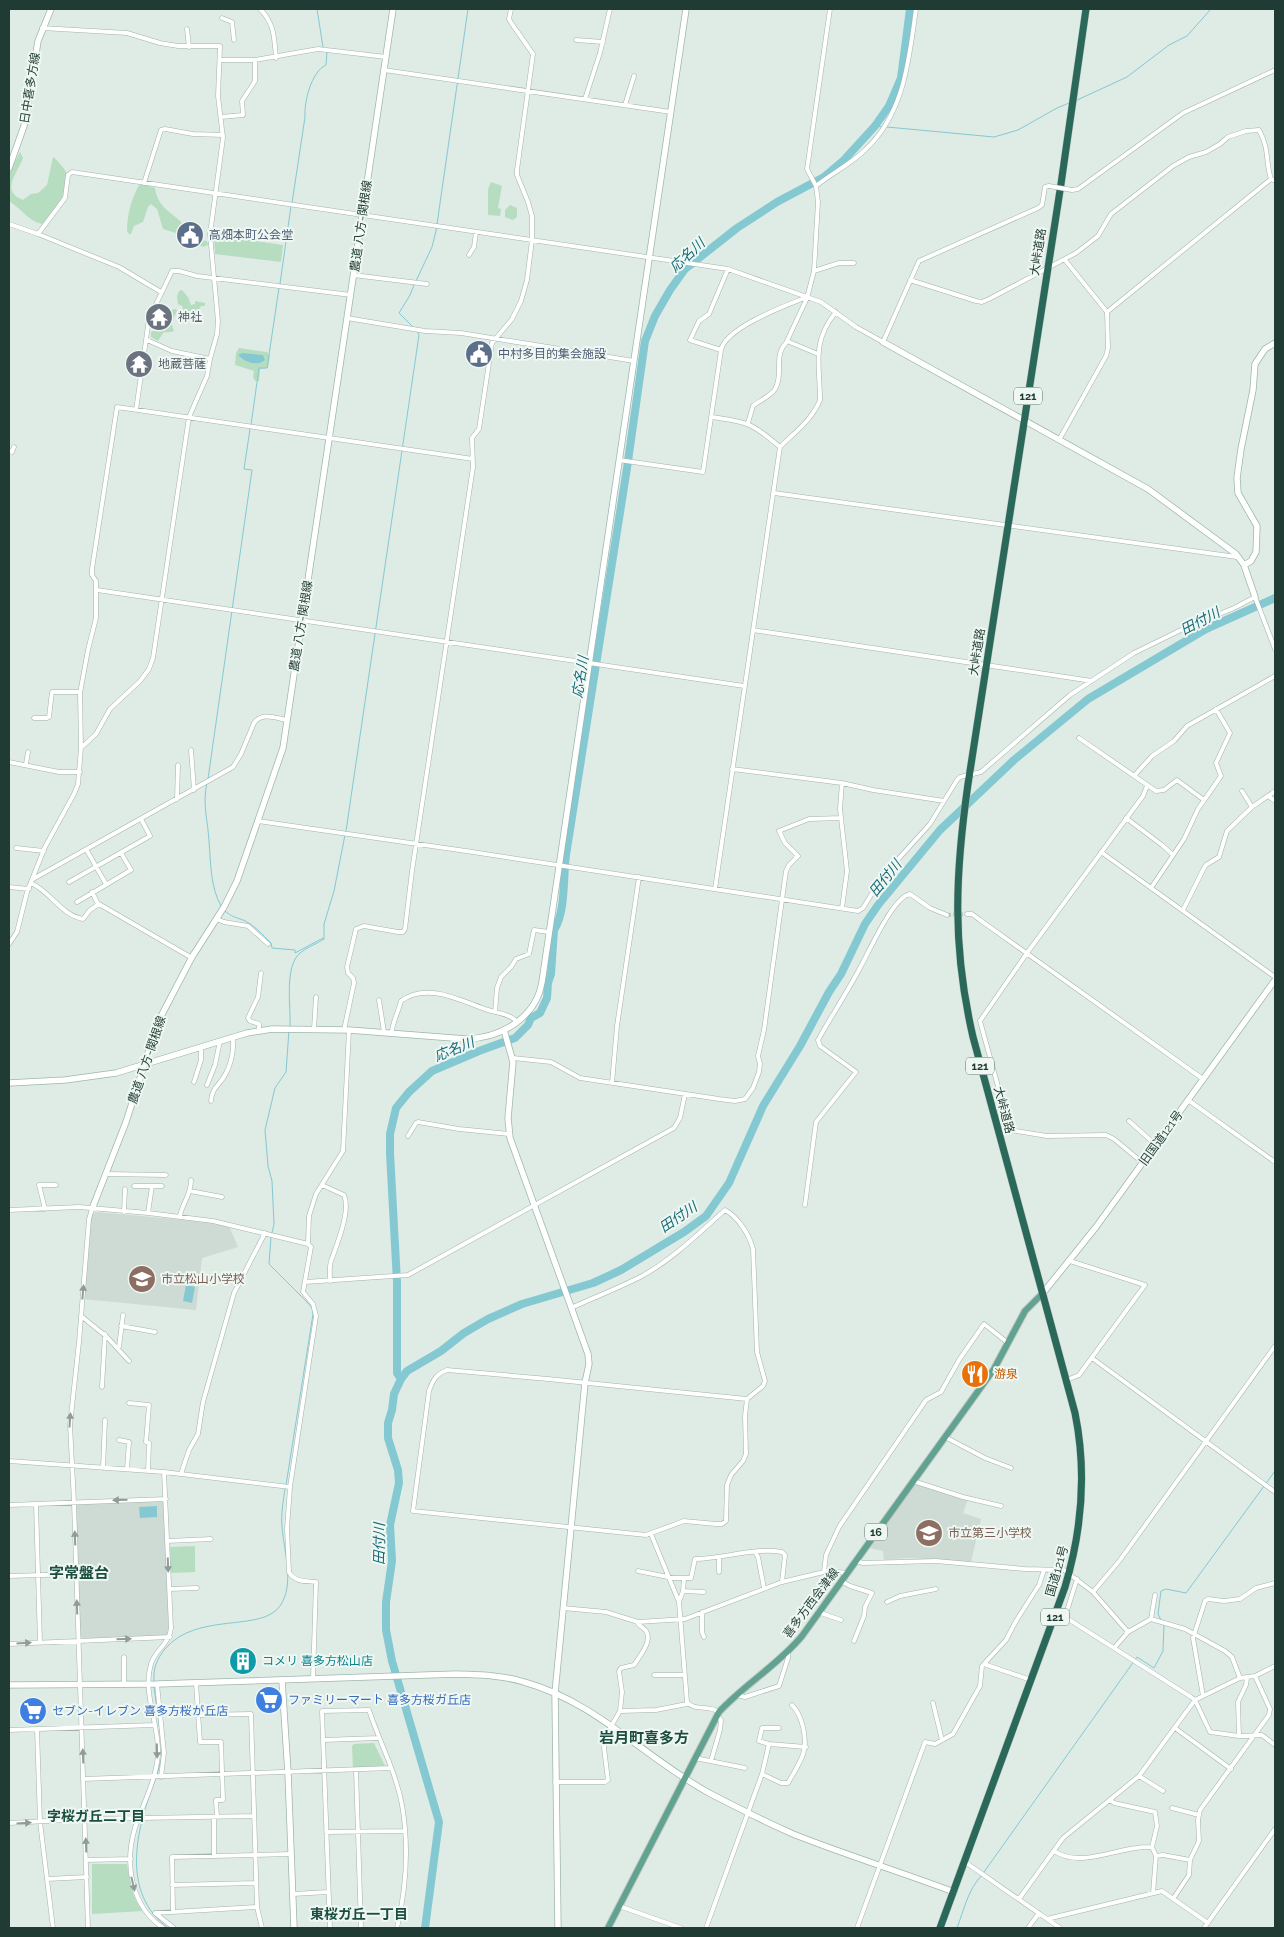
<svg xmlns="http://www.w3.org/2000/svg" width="1284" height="1937" viewBox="0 0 1284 1937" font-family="Raleway,'Noto Sans JP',sans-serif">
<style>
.built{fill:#cddbd4}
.green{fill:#b7ddc0}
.water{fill:#84c9d2}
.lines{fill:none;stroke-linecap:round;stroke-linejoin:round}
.stream{stroke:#84c9d2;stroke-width:1}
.river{stroke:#84c9d2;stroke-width:8}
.street-tunnel{stroke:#b9c8c1;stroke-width:4;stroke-dasharray:4 2;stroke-linecap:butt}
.street-casing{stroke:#a2b3ac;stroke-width:5}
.secondary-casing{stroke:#9db7ad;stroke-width:7}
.primary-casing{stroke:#c0c8c6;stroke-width:8}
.highway-casing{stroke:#c0c8c6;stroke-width:8}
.street{stroke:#fff;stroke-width:4}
.secondary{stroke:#fff;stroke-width:5.5}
.primary{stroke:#62a290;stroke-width:6}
.highway{stroke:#2a685a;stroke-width:7}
.street-bridge-casing{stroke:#a2b3ac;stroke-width:5;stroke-linecap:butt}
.street-bridge{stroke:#fff;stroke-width:4}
.oneway{fill:#8f9d99}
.labels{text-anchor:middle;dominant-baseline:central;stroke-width:4;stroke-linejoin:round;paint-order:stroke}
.shield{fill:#eff7f3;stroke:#5d736d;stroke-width:1}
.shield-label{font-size:11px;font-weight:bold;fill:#1f3b33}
.street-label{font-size:12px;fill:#1f3b33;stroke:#eff7f3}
.service-label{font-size:12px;fill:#4e5e75;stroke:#eff7f3;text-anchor:start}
.worship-label{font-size:12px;fill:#5b616d;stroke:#eff7f3;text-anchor:start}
.education-label{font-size:12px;fill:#785e54;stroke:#eff7f3;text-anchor:start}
.food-label{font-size:12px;fill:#c56008;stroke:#eff7f3;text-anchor:start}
.culture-label{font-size:12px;fill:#0d838f;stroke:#eff7f3;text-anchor:start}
.shop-label{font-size:12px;fill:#366cbe;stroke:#eff7f3;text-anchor:start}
.water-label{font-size:14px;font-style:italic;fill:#186b79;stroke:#eff7f3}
.neighbourhood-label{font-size:14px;font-weight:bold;fill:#1b4e40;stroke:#eff7f3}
.quarter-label{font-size:15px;font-weight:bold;fill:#1b4e40;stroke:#eff7f3}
</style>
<rect width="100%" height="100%" fill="#dfebe5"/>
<path class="built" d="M96 1212 217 1223 229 1226 238 1247 202 1258 196 1310 83 1299 90 1216Z
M915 1484 968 1499 963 1513 981 1519 971 1562 906 1558 884 1560 883 1551 870 1548Z
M162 1501 164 1503 169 1634 167 1636 84 1639 80 1636 75 1507 78 1504Z"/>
<path class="green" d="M20 152 23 158C17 174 0 191 23 200L31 194 38 193 47 185 53 157C57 160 64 168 66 172 73 189 52 213 42 224 28 221 21 208 9 201V173Z
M491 182 502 186 498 208 501 209 500 216 488 215V189Z
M143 184 155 188C158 213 182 215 186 230 187 232 186 235 186 238L194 242 195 239 207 241 208 245 203 247 194 242 193 248H184L182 245V235L163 229 157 209 151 204 148 207 143 222 134 226 131 234H129L127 231C127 215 131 200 139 185Z
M510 205 517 208V217L513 220 505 217V210Z
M214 235 283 245 281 262 215 254Z
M182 290 188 297 191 305 195 304V301L205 303V306H201L197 313 190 314 184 312 182 306 178 304 177 296 179 291Z
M157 304 170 310 176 309 177 311 171 323 174 331C160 335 167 327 158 341L151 337V332L159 328 164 319 163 313 160 312 156 315 154 325H150V320Z
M239 348 267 352 270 356 268 368 260 369 259 381H255L253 377 254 371 235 365 236 353Z
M195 1546V1572L171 1573 170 1547Z
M374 1743 385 1766 353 1769 352 1746 354 1744Z
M92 1864H127C130 1882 131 1897 143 1911L92 1914Z"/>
<path class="water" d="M242 353 263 355 265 360C257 367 245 362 238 355Z
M186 1285 195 1287 192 1303 183 1301Z
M157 1506V1517L140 1518 139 1507Z"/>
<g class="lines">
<path class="stream" d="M317 9 323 47
M1075 101 1127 77 1169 45 1187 36 1211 9
M875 126 883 127
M887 127 994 137 1018 130 1057 108 1069 103
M292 203 305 117C304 102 311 72 326 65L327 52
M416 281 432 247 436 231 468 9
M280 284 291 206
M414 285 410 295 399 313 414 328
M251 425 259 368H267L279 288
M208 779 252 470 244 469 250 429
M207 783C202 804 208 821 209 841 211 864 210 886 221 906
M346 831 419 335 417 331
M225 911C232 917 235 917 243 920 253 924 263 935 271 943L272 948 295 950V953L323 938 324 939
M324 938V924L334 891 345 835
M290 1026C291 1006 284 967 300 953 307 947 317 944 324 939
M272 1233 274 1224 272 1181 268 1166 265 1130 275 1088 286 1072 289 1030
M271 1237 269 1264 307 1302 312 1308 313 1314 286 1485
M1162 1622 1158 1614 1161 1591 1166 1589 1186 1593 1275 1471
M154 1681C153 1668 157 1659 165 1649 197 1611 261 1633 280 1606 295 1584 284 1552 282 1527 281 1514 283 1502 285 1489
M154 1687 161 1738
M157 1775 162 1756V1747
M156 1778C137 1826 119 1892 168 1928
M984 1872 1137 1657 1154 1668 1163 1651 1164 1625
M957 1928C964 1910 968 1889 982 1875"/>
<path class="river" d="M401 1379 397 1373V1282L390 1153V1134L396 1108 409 1092 432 1071 479 1051 515 1038 528 1025 531 1018 540 1013 547 998 548 983 551 974 554 930C566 912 563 876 566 855L627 468 645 341 655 316 670 290 685 269 737 228 777 202 824 177 844 160 875 126 889 106 901 78 910 9
M425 1928 439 1822 392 1661 386 1630V1602L392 1561 390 1525 399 1483 398 1470 388 1438V1423L392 1410 394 1394 401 1379 407 1371 441 1351 464 1333 488 1319 522 1304 593 1283 621 1270 684 1232 706 1216 729 1183 763 1106 800 1046 829 992 841 974 865 924 878 905 940 830 1014 760 1088 699 1206 629 1275 598"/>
<path class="street-tunnel" d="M947 915 967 914"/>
<g class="street-casing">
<path id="street" d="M260 9C275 24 274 38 276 58
M222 18 232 22 234 40
M42 28 127 33 160 43 178 46H220L218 96 223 138 210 234 218 321 217 334 210 359 207 376 189 417 153 658 149 669 140 681 110 709 96 734 81 748
M187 29 189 47
M576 40 603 42
M220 60H255L318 49 386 57
M384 70 671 112
M585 99 600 53 610 9
M625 105 634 76
M221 117 243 115 242 101 255 81V60
M144 183 161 130 165 129 193 134 223 135
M816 186C832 173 851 164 865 150 905 113 909 58 916 9
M1072 190 1078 189 1183 113 1275 70
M9 224 38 234 119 267 161 292
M38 234 65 198 68 175 72 172 728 269 821 302 856 327 883 342 919 261 1038 208 1042 205 1045 187 1049 186
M469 255 474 247 476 232
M814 271 839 263H854
M353 275 427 284
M910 280 976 301 982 302 989 299 1076 253 1098 236 1111 214 1173 166 1189 157 1206 152 1220 144 1228 137 1246 131 1259 130C1270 150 1265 161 1271 179L1275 181
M1107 312 1271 179
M347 318 425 331 461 333 634 361
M147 340 172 351 210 359
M787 341 818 354
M721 350C726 328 782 307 802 299L805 297
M136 410 149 319 172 271H179L197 276 351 295
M712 417C748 422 752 423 780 447
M748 423 753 406C760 400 771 396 775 389 784 375 773 356 786 343L807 298 814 271 818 202 816 186 807 169 830 9
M1059 440 1106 356 1108 348 1107 312 1065 260
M9 451 12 452 14 447
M619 460 703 472 721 350 690 340 699 321 709 314 728 269
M774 493 1237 557
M97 590 744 686
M753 630 1092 681
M34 718H47L49 717 52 692H80
M1079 738 1156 791 1164 790 1177 780 1204 800
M191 750 194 790
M9 762 59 772H80
M26 764 28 752
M732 769 842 783 873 790 944 801
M1134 776 1152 756 1174 741 1187 726 1275 676
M842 783 840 809 847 871 842 908
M1242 791 1252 807
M1268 796 1275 801
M177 799 178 765
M1126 818 1162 845 1173 855
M258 821 466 851 858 911 863 908 882 877 930 824 957 780 960 777 981 772 1070 695 1134 653 1185 628 1234 608 1255 597 1275 649
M16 848 44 851
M86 849 106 884
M1101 852 1275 977
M33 879 233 767 241 754 254 723C262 712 275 718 287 720
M69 882 150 836 141 819
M31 883C51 892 61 915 83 919L90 910 99 904 192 958
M9 887 29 889
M1151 888 1184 839 1198 809 1221 776 1216 763 1230 733 1216 709
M715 889 780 447C795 432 812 420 820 400 820 365 811 342 836 312
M92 892 98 904
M77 902 131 870 121 853
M1183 910 1203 870 1206 865 1219 857 1227 831 1252 807 1275 791
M967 914H972L980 920 1203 1079
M217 919 224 922 248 926 268 944
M9 944 17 932 27 892 45 847 74 794 78 784 81 748 80 693 88 650 96 618V581L92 575V569L117 407 473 459
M379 1000 384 1032
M495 1012 497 988 501 977 511 967 516 959 529 954 534 930 549 932
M314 1029 316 997
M344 1030 354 983 353 978 348 973 347 967 356 929 364 926 398 932H403L405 929 412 871 473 467 472 438 479 429 492 343 512 319 521 301 527 280 532 240V216L528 202 517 175V170L533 54 512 24 509 19 511 9
M259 1031V1024L250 1021 248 1018 258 997 261 973
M392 1033C391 1026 399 1010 401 1001 427 981 463 1002 488 1010 497 1013 511 1014 517 1022
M513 1058 551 1062 580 1078 719 1099 735 1101 745 1099 753 1088 759 1072 760 1064 758 1056 764 1030 786 871 789 865 798 856 785 843 779 831 809 819 841 818
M194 1082 201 1060V1047
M612 1083 617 1026 639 877
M207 1085 215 1065 220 1041
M1188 1100 1275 1162
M211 1101C212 1086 221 1085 226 1073 231 1064 235 1047 232 1037
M1129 1121 1156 1145
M408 1136 416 1123 418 1122 459 1129 509 1134
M1143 1163 1114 1139 1106 1135 1047 1136 1010 1130 980 1021 1027 953 1143 796 1147 786
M107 1174 166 1175
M322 1185 344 1195C351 1211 337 1244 331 1261 329 1267 330 1274 330 1281
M134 1186H162
M190 1191 222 1197
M805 1205 816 1122 856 1072 820 1046 818 1040C832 1015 848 991 861 966 870 950 893 897 910 894L930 908 947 915
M45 1209 39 1185H56
M9 1210 79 1207 148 1213 213 1221 308 1244
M124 1212 125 1189
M148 1213 152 1186
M180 1217C181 1204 191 1197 191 1180
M305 1282 408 1275 674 1128 680 1118 685 1094
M571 1308C595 1297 619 1288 642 1276 673 1259 699 1233 725 1210 738 1217 749 1234 753 1249L757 1352 765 1381 763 1386 747 1399 745 1416 746 1454 743 1461 731 1475 727 1485 726 1521 722 1524H716L684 1521 646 1535 413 1511 429 1391C433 1380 436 1374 447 1370L548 1379 747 1399
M81 1316 107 1337 129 1361
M121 1326 155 1332
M119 1347 123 1315
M1092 1358 1275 1492
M1067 1380 1079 1375 1145 1285 1070 1261
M102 1387 105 1334
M129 1403 149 1405 146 1442 149 1443 148 1471
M945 1437 985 1458 1011 1468
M119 1440 129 1442 127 1469
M9 1461 164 1472 290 1487
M103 1468 105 1420
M181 1474 189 1450 198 1434 203 1402 234 1293 265 1233
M913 1481 963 1497 1001 1506
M36 1504 40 1643
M9 1505 166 1499
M651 1534 679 1602 687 1702C694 1711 709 1705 719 1712
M167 1541 211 1539
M755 1552 758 1557 764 1588
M719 1558V1572
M855 1561 863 1563 936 1561 1025 1569 1064 1570 1093 1592 1128 1632
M638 1571 673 1578H691L695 1559C724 1559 753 1547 782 1552L785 1555 782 1582
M824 1572 826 1555 839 1527 926 1400 941 1392 959 1360 984 1324 1008 1343
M9 1576 76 1574
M1077 1579 1065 1617 1191 1697 1195 1700 1210 1732 1239 1736 1262 1735 1275 1745
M841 1581 850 1586 872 1593 865 1607 864 1616 854 1641
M169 1589 197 1588
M683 1591 704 1592
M1093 1592 1120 1560 1275 1346
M679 1602 683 1591 684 1579
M887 1602 900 1596 936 1589
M563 1608 606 1612 638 1622 685 1619 782 1582 828 1571 847 1573
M702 1612V1632L704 1637
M818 1612 841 1620
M1151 1619 1155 1595
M9 1644 170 1637
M1115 1647 1128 1632 1151 1619 1185 1629 1225 1651 1232 1657 1240 1678
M984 1664 1031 1680
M654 1675H685
M313 1679 316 1582C306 1581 294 1582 289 1572L287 1529 290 1487 316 1316 313 1304 303 1292 311 1247 308 1244 309 1216 316 1194 343 1151 349 1030
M196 1683 200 1742H221L223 1800H216L217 1817
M157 1684 164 1753 161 1777
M124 1685V1657
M737 1695 745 1697 779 1686 788 1658V1651
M1203 1696 1193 1638 1205 1601 1208 1599 1224 1601 1240 1599 1256 1588 1275 1583
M933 1703 942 1740
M620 1711 656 1710 687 1704
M199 1715 251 1714 257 1907 262 1928
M779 1728H762L759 1741 769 1744 806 1747
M1175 1728 1231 1769
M37 1729 40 1822 53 1928
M9 1730 154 1725
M1239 1736 1238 1702 1246 1685 1247 1678
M323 1740 378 1738
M695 1758 745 1768
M711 1761 720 1730 721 1720 717 1716
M356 1770 361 1928
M762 1774 781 1783H788C800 1761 809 1753 803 1727 801 1719 798 1711 792 1705
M1139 1776 1163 1791
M83 1779 391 1768
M555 1782H605L608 1780 604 1748 606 1735 620 1711 622 1692 619 1671 621 1668 634 1665C639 1657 653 1641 646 1631 643 1627 639 1626 637 1622
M1110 1800 1114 1803 1155 1812 1157 1826 1152 1847
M1172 1808 1199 1815
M214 1817V1856
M9 1823 85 1819 254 1816
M326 1832 404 1831
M1054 1851C1078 1867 1111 1851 1136 1848 1142 1847 1147 1847 1152 1847L1156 1856 1153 1893
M1156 1856 1163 1855 1190 1860
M86 1860 131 1859
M965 1862 1060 1928
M47 1879 87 1877
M172 1885 256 1883
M293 1894 328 1892
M1019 1899 1063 1838 1139 1776 1195 1700 1240 1678 1255 1676 1275 1666
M1173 1899 1189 1875 1190 1860 1199 1841 1198 1820 1200 1810 1269 1715 1270 1709 1255 1676
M619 1906 681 1928
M173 1911 172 1857 291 1854
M155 1913 257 1907
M155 1913 174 1928
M1047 1919 1162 1891 1208 1923
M88 1928 74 1502 70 1425 79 1342 89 1219 92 1209
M163 1928C131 1906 124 1864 135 1828 143 1804 156 1780 158 1755 160 1726 142 1694 151 1664 155 1650 170 1643 171 1628L164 1472
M330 1928 322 1711 369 1710C379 1741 396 1772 402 1805 409 1845 406 1889 397 1928
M706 1928 762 1774 769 1744
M857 1928 925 1742 935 1744 953 1734 980 1686 982 1666 1006 1640 1016 1621 1039 1585 1044 1570
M1028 1928 1039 1913
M1204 1928 1275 1829"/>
</g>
<g class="secondary-casing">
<path id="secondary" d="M9 168 24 126 38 41 51 9
M883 342 1148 489 1236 554 1244 565 1255 597
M1244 565 1251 561 1256 552 1257 526 1238 493 1237 478 1241 449 1253 390 1255 364 1265 349 1275 343
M504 1030 513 1062 508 1118 510 1138 588 1354 589 1364 585 1383 555 1693 558 1928
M9 1083 65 1080 116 1073 247 1033 272 1029 349 1030 466 1039C501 1038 536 1018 542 982L686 9
M92 1209 126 1122 158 1022 192 957 224 907 237 881 283 748 393 9
M1043 1293 1096 1227 1275 980
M282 1681 288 1773 294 1928
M9 1685 157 1684 457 1674C479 1675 502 1675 524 1682 597 1702 647 1760 711 1794 738 1808 766 1822 793 1834 846 1855 901 1872 954 1892"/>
</g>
<g class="primary-casing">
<path id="primary" d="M608 1928 719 1712C745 1684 778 1665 802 1636L994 1369 1025 1311 1043 1293"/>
</g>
<g class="highway-casing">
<path id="highway" d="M940 1928 1065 1587C1082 1530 1087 1472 1075 1413L973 1037C952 946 955 875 968 784L1061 184 1086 9"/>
</g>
<use href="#street" class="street"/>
<use href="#secondary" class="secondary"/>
<use href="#primary" class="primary"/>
<use href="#highway" class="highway"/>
<g class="street-bridge-casing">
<path id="street-bridge" d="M1049 186 1072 190"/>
</g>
<use href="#street-bridge" class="street-bridge"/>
</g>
<defs><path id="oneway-solid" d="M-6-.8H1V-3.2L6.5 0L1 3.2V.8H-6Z" transform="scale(1.25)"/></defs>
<g class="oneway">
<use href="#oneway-solid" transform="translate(83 1292) rotate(-85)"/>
<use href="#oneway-solid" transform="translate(70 1420) rotate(-86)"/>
<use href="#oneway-solid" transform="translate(120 1500) rotate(178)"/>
<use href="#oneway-solid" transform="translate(75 1538) rotate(-92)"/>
<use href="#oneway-solid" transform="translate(168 1565) rotate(88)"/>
<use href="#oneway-solid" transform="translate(77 1607) rotate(-92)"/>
<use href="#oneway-solid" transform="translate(124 1639) rotate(-2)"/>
<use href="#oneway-solid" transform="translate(24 1643) rotate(-3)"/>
<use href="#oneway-solid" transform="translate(157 1751) rotate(89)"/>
<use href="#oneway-solid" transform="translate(83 1756) rotate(-92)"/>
<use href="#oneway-solid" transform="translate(24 1823) rotate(-3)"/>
<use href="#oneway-solid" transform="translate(86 1845) rotate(-92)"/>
<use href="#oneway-solid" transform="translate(133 1884) rotate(77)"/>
</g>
<defs>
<g id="civic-disc" transform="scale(1.4375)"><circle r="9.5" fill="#5c6f8a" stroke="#eff7f3"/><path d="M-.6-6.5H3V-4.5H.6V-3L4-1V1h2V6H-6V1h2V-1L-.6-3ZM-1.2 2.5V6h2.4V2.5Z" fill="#fff"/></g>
<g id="temple-disc" transform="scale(1.4375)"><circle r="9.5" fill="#6b7280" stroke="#eff7f3"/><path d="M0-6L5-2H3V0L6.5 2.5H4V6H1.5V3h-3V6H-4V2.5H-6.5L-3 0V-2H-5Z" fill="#fff"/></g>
<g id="school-disc" transform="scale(1.4375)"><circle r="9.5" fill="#8d6e63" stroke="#eff7f3"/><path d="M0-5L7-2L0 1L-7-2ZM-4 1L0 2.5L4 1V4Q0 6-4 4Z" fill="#fff"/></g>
<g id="restaurant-disc" transform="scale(1.4375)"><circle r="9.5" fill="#e8710a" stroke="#eff7f3"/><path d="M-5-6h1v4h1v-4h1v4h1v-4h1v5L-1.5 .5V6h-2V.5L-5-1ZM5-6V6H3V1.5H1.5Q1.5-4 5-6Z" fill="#fff"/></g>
<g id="building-disc" transform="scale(1.4375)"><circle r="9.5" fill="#0f9aa8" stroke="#eff7f3"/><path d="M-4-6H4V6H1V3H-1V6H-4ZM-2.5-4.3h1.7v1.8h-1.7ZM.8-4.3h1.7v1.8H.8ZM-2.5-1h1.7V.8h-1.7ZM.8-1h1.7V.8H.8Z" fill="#fff"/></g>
<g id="supermarket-disc" transform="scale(1.4375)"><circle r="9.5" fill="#3f7fe0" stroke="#eff7f3"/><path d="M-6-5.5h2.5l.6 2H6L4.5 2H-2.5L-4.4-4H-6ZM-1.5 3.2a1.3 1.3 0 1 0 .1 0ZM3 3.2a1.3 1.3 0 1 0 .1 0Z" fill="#fff"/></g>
</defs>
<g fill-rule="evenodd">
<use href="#civic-disc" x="190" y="235"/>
<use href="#temple-disc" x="159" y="317"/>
<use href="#civic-disc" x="479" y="354"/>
<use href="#temple-disc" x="139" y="364"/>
<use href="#school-disc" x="142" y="1279"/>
<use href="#restaurant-disc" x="975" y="1374"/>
<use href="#school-disc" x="929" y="1533"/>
<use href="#building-disc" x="243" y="1661"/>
<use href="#supermarket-disc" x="269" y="1700"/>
<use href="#supermarket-disc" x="33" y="1711"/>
</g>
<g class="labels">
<g class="shield">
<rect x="1014" y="387.5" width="28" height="17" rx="4"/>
<rect x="966" y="1057.5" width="28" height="17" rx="4"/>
<rect x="865" y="1523.5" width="22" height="17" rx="4"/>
<rect x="1041" y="1608.5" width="28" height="17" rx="4"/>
</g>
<g class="shield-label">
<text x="1028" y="396">121</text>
<text x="980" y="1066">121</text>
<text x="876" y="1532">16</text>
<text x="1055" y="1617">121</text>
</g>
<g class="street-label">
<text transform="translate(30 88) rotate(-81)">日中喜多方線</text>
<text transform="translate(361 226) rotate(-82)">農道 八方-関根線</text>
<text transform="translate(1038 252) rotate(-81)">大峠道路</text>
<text transform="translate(301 626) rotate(-81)">農道 八方-関根線</text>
<text transform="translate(977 652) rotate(-81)">大峠道路</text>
<text transform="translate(147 1060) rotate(-71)">農道 八方-関根線</text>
<text transform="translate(1004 1110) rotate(75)">大峠道路</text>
<text transform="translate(1161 1138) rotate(-54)">旧国道121号</text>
<text transform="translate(1057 1571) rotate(-74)">国道121号</text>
<text transform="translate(811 1603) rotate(-53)">喜多方西会津線</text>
</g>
<g class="service-label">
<text x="209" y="235">高畑本町公会堂</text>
<text x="498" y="354">中村多目的集会施設</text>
</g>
<g class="worship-label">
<text x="178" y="317">神社</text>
<text x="158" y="364">地蔵菩薩</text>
</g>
<g class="education-label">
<text x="161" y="1279">市立松山小学校</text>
<text x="948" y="1533">市立第三小学校</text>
</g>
<g class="food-label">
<text x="994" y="1374">游泉</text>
</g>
<g class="culture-label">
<text x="262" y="1661">コメリ 喜多方松山店</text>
</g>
<g class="shop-label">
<text x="288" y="1700">ファミリーマート 喜多方桜ガ丘店</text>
<text x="52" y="1711">セブン-イレブン 喜多方桜が丘店</text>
</g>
<g class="water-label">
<text transform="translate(687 255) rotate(-43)">応名川</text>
<text transform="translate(1200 621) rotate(-28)">田付川</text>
<text transform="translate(580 677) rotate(-81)">応名川</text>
<text transform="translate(885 878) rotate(-51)">田付川</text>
<text transform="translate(454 1049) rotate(-22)">応名川</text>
<text transform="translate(678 1217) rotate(-34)">田付川</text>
<text transform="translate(379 1544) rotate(-89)">田付川</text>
</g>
<g class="neighbourhood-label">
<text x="96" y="1816">字桜ガ丘二丁目</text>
<text x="359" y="1914">東桜ガ丘一丁目</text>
</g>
<g class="quarter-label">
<text x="79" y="1573">字常盤台</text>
<text x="644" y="1738">岩月町喜多方</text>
</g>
</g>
<rect width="1284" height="1937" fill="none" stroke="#1f3b33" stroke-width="20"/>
</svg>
